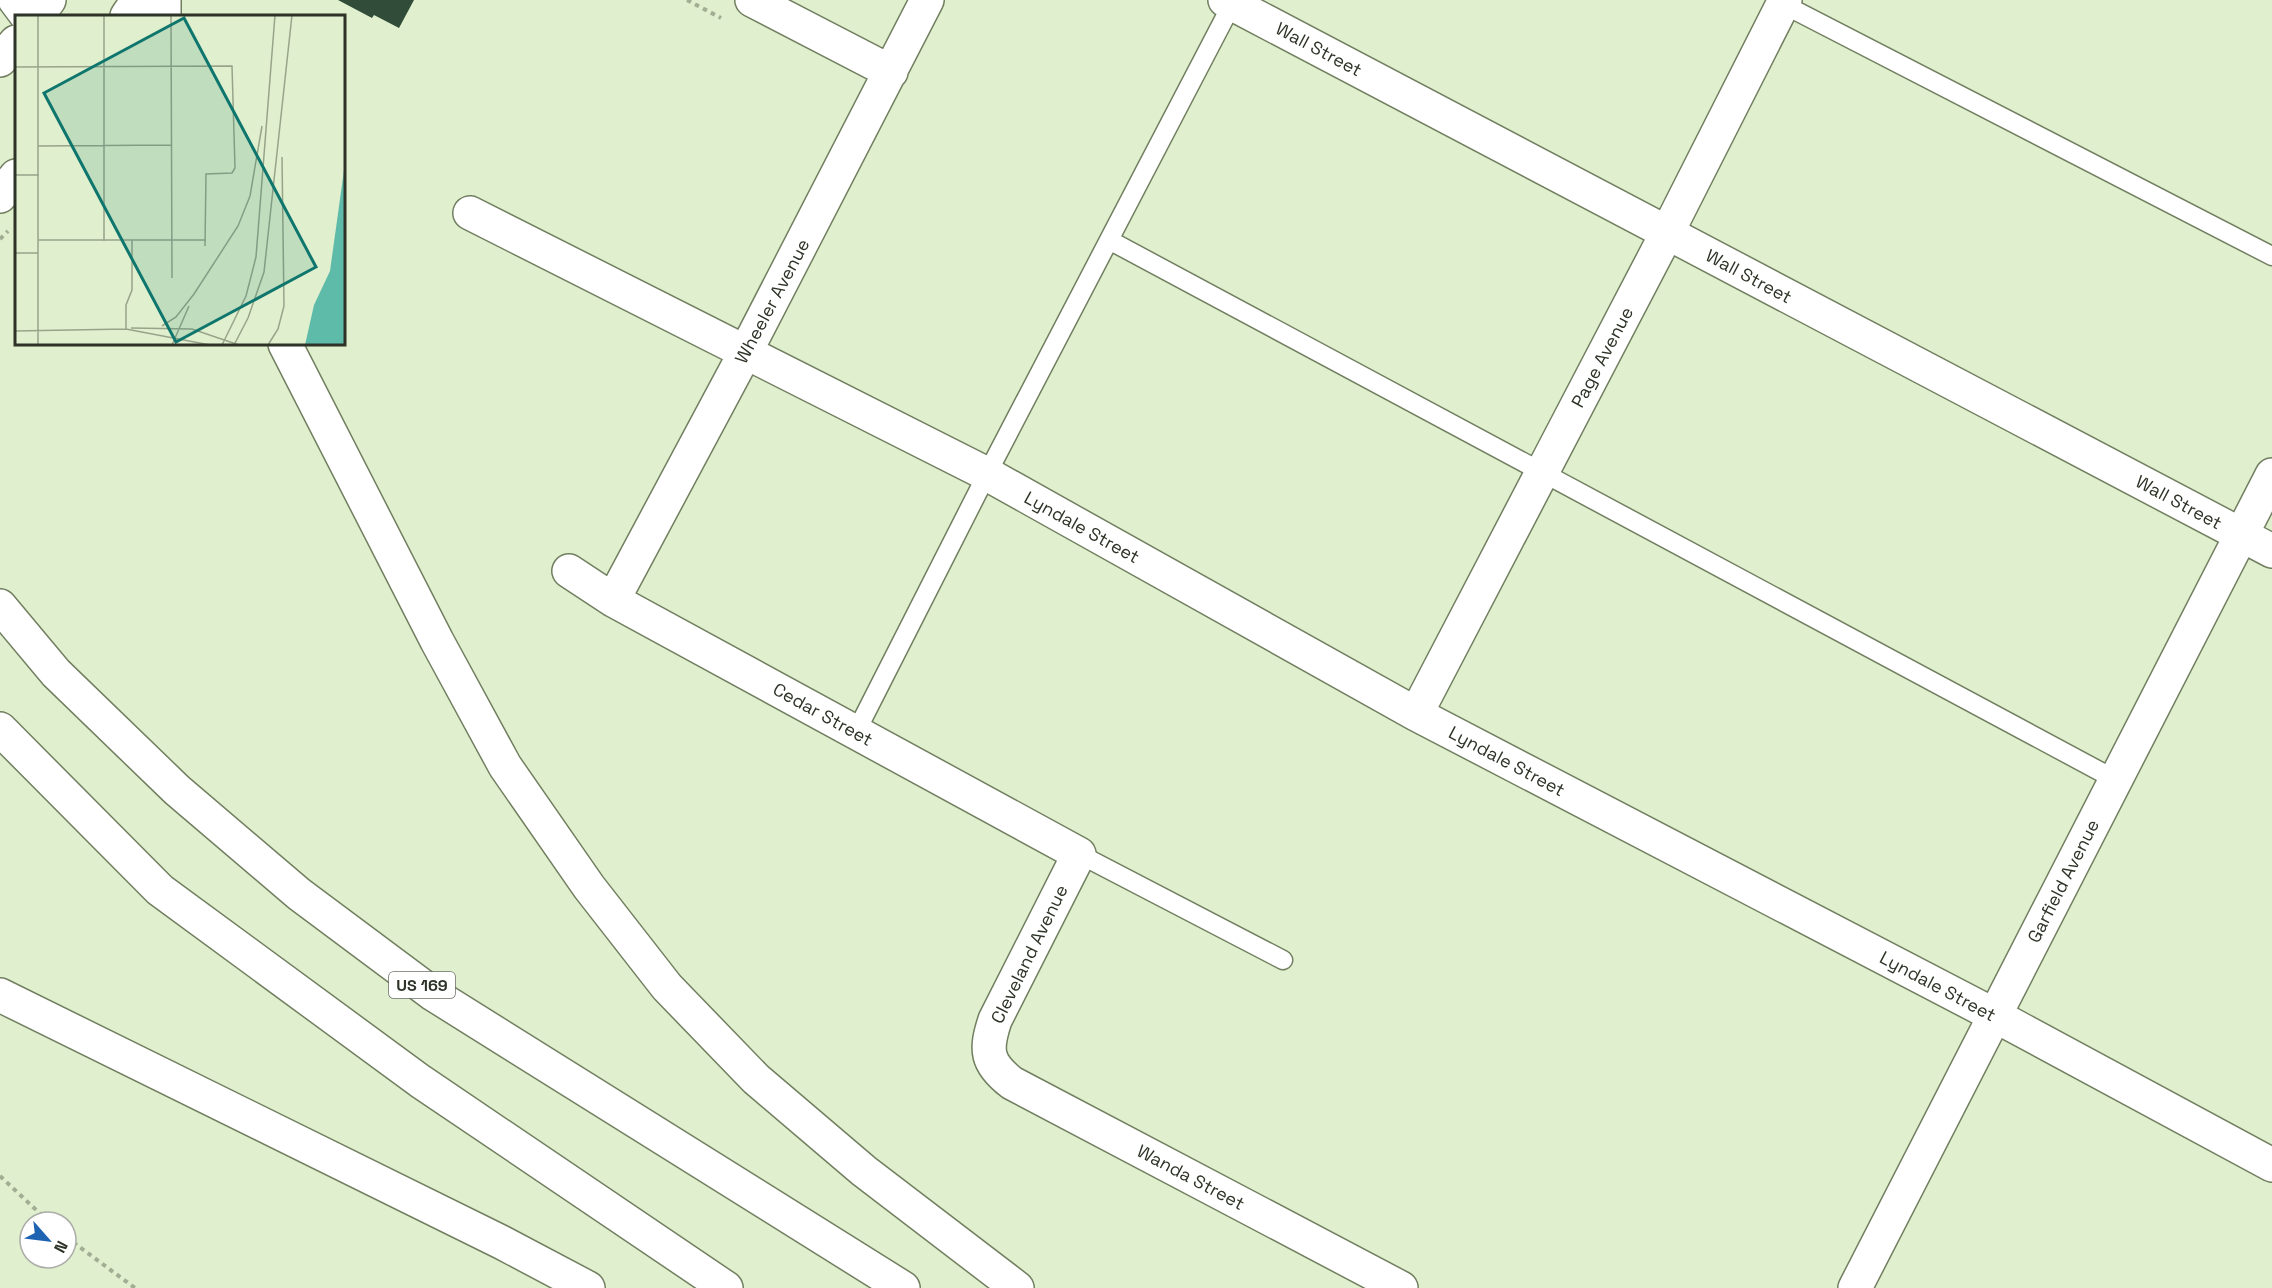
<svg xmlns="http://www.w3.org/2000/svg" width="2272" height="1288" viewBox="0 0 2272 1288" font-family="'Space Grotesk',sans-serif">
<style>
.building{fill:#314d39}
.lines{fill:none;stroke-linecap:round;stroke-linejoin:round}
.lane-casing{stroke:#717f60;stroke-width:21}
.street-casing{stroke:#717f60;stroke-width:36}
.secondary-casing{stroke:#717f60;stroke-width:36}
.highway-casing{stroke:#717f60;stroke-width:36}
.path{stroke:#a2ae93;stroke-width:4;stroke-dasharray:4.5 4.5;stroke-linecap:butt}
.lane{stroke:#fff;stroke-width:18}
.street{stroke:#fff;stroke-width:33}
.secondary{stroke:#fff;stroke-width:33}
.highway{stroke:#fff;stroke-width:33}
.labels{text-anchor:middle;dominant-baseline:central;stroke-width:6;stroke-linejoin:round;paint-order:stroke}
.shield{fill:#fff;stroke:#6c7067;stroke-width:1.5}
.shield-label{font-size:16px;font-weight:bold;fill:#2d3326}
.street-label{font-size:18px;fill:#2d3326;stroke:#fff}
.inset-road{fill:none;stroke:#98a48a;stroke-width:1.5}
.view{fill:#0f766e;fill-opacity:0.15;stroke:#0f766e;stroke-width:3}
.inset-edge{fill:none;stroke:#2d3326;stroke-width:3}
</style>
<rect width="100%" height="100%" fill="#e0efcd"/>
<path class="building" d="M338 0H414L399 28 374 15 372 18Z"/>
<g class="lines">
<g class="lane-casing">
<path id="lane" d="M1777 1 2272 256
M1109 240 2116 780
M856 732 987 474 1232 4
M1079 854 1283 960"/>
</g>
<g class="street-casing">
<path id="street" d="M752 0 891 72
M1225 0 2272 551
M470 213 987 474 1416 714 1994 1015 2272 1165
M569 571 613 600 1079 854 995 1020C985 1050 986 1063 1012 1083L1401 1288
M613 600 745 353 927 0
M1416 714 1667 233 1785 0
M1855 1288 2272 475"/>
</g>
<g class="secondary-casing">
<path id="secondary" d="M37 16 49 0
M127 16 138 0
M0 60 16 42
M0 196 16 176"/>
</g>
<g class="highway-casing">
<path id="highway" d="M15 0 27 16
M164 0V16
M285 344 437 641 505 766 589 887 667 987 756 1079 864 1171 1017 1288
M0 606 56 673 177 790 299 894 433 994 903 1288
M0 729 160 890 420 1081 726 1288
M0 995 501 1242 588 1288"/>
</g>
<path class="path" d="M687 0 721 18
M0 239 8 231
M0 1176 49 1222
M66 1237 135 1288"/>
<use href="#lane" class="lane"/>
<use href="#street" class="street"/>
<use href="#secondary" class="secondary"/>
<use href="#highway" class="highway"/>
</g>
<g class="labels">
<rect class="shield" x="389" y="972" width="66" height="26" rx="4.5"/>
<g class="shield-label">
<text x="422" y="985">US 169</text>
</g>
<g class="street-label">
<text transform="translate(1319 49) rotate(28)">Wall Street</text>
<text transform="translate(1749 276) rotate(28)">Wall Street</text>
<text transform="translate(772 301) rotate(-62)">Wheeler Avenue</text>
<text transform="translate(1602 357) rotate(-62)">Page Avenue</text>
<text transform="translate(2179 502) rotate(28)">Wall Street</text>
<text transform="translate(1082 527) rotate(29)">Lyndale Street</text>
<text transform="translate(823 714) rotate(29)">Cedar Street</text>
<text transform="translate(1507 761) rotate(28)">Lyndale Street</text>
<text transform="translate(2063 881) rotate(-63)">Garfield Avenue</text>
<text transform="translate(1029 954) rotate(-64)">Cleveland Avenue</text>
<text transform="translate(1938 986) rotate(28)">Lyndale Street</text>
<text transform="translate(1191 1177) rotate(28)">Wanda Street</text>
</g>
</g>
<g transform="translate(15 15)">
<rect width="330" height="330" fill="#e0efcd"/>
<path d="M330 148V330H290L299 290 315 256Z" fill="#5ebba9"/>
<path class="inset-road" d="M89 0V226M156 0 157 263M0 52 217 51 220 153 217 158 191 159 190 231M23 131 156 130M0 160H24M23 225H191M0 238H23M147 311 161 302 179 279 223 211 235 181 247 111M116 313 177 314 224 330M111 314V290L117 275V225M0 316 111 314 195 330M23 330V0M157 330 174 291M207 330 231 281 241 242 260 0M219 330 233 303 249 257 277 0M253 330 263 314 269 291 267 142"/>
<path class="view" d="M169 3 301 252 161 327 29 78Z"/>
<rect width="330" height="330" class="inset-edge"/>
</g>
<g transform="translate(48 1240) rotate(118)"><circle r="28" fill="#ffffff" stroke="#abada8" stroke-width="1.5"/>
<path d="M0-4.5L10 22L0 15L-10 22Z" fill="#1e62b2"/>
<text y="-9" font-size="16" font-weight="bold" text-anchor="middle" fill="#2d3326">N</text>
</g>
</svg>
